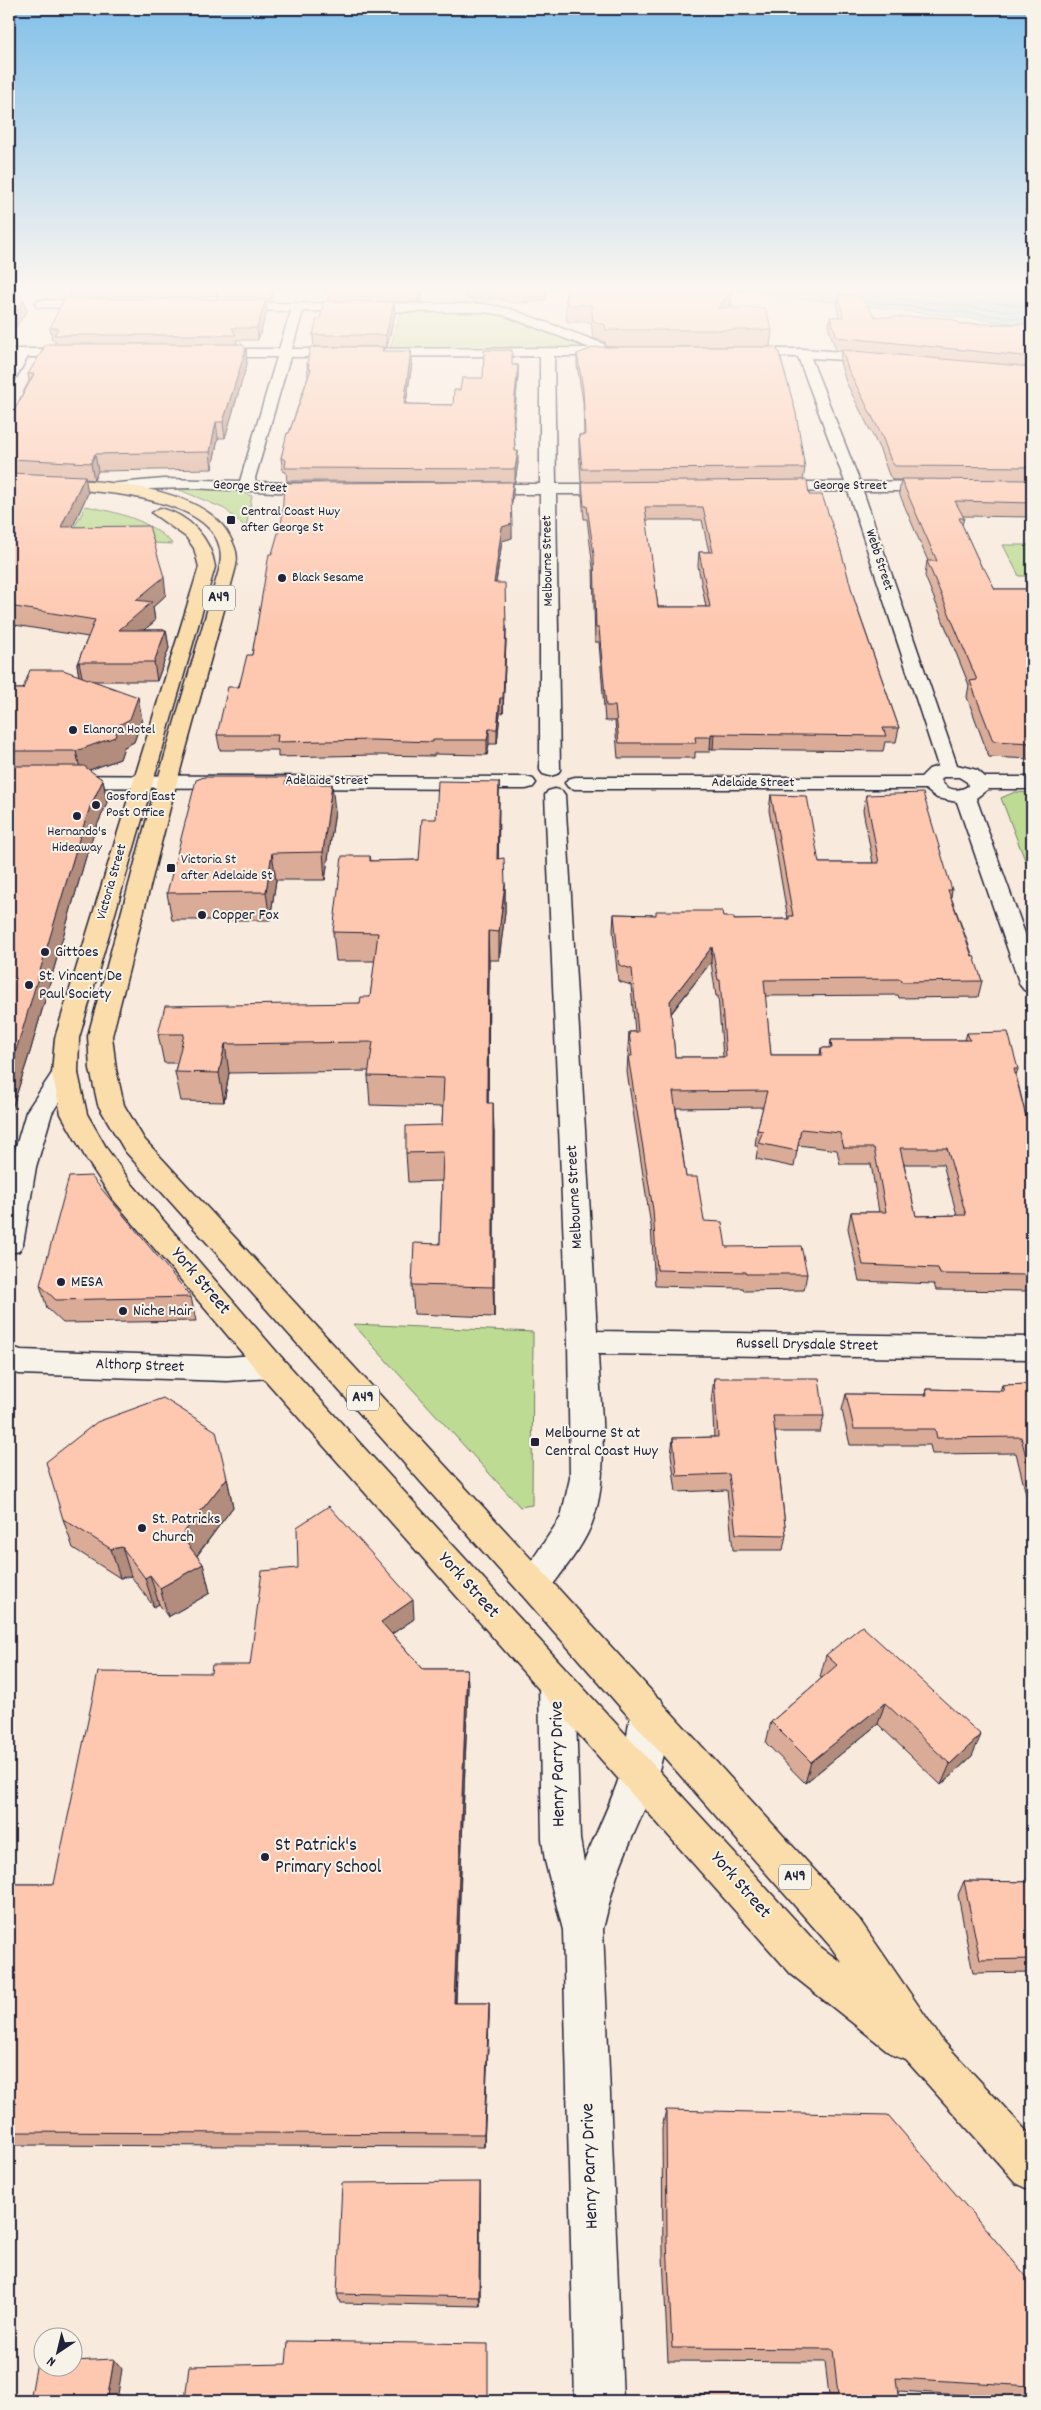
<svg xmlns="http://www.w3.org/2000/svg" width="1041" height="2410" viewBox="0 0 1041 2410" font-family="Dekko,sans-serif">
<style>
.green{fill:#bedb93;stroke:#707e67}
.water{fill:#89d2eb;stroke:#608ca5}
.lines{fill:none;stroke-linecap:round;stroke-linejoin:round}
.shore{stroke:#4b6881;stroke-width:1}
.minor-casing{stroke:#22223b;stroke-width:3}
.secondary-casing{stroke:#22223b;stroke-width:3}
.trunk-casing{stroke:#22223b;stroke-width:3}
.minor{fill:#f7f3e8;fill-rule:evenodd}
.secondary{fill:#f7f3e8;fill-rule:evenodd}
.trunk{fill:#fbddab;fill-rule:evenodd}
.wall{fill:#daac97;stroke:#22223b;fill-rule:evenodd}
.shaded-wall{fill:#b28c7b;stroke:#22223b}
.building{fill:#fec8b0;stroke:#22223b;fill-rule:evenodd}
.poi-dot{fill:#22223b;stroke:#f7f3e8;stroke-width:2}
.labels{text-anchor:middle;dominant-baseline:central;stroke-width:4;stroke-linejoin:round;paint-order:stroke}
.far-street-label{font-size:14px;fill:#22223b;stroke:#f7f3e8}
.far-poi-label{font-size:14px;fill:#22223b;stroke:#f7f3e8;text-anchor:start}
.shield{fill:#f7f3e8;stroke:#62616f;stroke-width:1}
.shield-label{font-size:15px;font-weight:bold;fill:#22223b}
.poi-label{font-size:16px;fill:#22223b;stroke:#f7f3e8;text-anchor:start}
.street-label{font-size:16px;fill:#22223b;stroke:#f7f3e8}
.near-street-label{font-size:19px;fill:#22223b;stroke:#f7f3e8}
.near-poi-label{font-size:19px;fill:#22223b;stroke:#f7f3e8;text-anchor:start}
</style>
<rect width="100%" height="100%" fill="#f8eadd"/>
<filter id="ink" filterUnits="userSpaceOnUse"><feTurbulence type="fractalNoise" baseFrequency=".02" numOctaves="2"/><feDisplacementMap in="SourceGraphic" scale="10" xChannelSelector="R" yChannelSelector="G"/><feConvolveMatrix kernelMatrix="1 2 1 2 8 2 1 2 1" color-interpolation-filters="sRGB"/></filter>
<g filter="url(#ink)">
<path class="green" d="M402 310H476L504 316 579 343 580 348H390Z
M175 488 235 490 252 496 246 528 225 509Z
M86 506C119 513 148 519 173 544L108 541 75 526Z
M1003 545H1032V576H1019Z
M1015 792 1032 793V878L1001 798Z
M353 1324 533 1332 532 1505 520 1507Z"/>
<path class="water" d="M722 289H1032V325L990 321Z"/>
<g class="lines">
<path class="shore" d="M759 289 837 298
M877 289 1032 307
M863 295 1032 314
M867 302 1032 320"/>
<g class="minor-casing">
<path id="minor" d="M41 300 98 301 104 305 98 309 37 307 35 304 37 301Z
M229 303 484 304 510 309 604 344 605 348 625 349 627 352 620 356H554L556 484H620L628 489 620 494H556L560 770 557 774 550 776 543 774 540 770V494H475L467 489 475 484H540V356L290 357 255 478 256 482 322 484 330 489 327 492 296 493 190 488 107 490 104 487 107 484 164 479 240 481 277 357H208L201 353 208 349H279L291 311 225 310 223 307 225 304ZM303 311 484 312 503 315 590 348 292 349Z
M9 349H77L84 353 77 357H28L14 381 9 382V367L15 357H9Z
M743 349H803L882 355 884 358 877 362 811 358 860 482 937 481 945 486 937 491H863L957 765 977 770 985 777H1032V789H988L976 798 1032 953V992L1024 990 1020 985 957 802 937 798 925 789H575L568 787 565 783 568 779 575 777H921L929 769 938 766 848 491 770 492 762 487 770 482H845L798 357 738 356 736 353 738 350ZM943 777H959L967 782 968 786C959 792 946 791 941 780Z
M9 775 526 777 533 779 536 783 533 787 526 789 9 787Z
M555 789 562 791 565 795 597 1331 1032 1337V1359L598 1354C600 1403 610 1474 593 1520 587 1539 572 1559 560 1575 547 1592 543 1602 521 1594L516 1584 561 1517 570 1478 568 1342 545 795 548 791Z
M65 1065 74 1067 78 1073 52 1113 36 1167 23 1244 19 1251 9 1254 10 1167 26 1112 56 1067Z
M9 1346 21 1350 227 1357 271 1354 282 1358 286 1366 282 1374 271 1378 227 1381 19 1374 9 1370Z"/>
</g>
<g class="secondary-casing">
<path id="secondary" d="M557 1669 570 1674 575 1685 580 1839 584 1862C596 1832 611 1803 621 1772 628 1748 626 1720 635 1699L648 1694 661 1699C682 1747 635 1824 619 1870 612 1889 608 1910 603 1929L623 2401H575L563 1930 545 1861 542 1839 539 1685 544 1674Z"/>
</g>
<g class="trunk-casing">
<path id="trunk" d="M9 478C66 479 201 478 230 537 236 549 239 556 235 570L172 800 112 1036 116 1069 124 1105 144 1139 545 1574 859 1919 942 2040 1032 2137V2191L1017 2184 906 2060 893 2055 791 1974 260 1374 112 1198 87 1160 61 1114 52 1073 55 1038 199 567 194 548 186 537 152 513 160 508C189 515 211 538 215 567L79 1038 78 1073 87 1114 107 1149 132 1184 282 1358 819 1946 842 1963 831 1947 521 1594 125 1151 98 1105 90 1069 88 1036 152 800 219 570C241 487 57 488 9 488Z"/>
</g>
<use href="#minor" class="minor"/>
<use href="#secondary" class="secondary"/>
<use href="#trunk" class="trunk"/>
</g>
<path class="wall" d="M69 289H217L218 300H226L225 289H274L271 300H244L267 312 258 340H236L237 344 246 349 247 364 225 438H218L212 469 98 471 94 480 85 479 88 493 73 526 166 595 153 607 155 621 144 630H166L169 648 157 681H93L142 719 134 742 124 747 120 759 89 770 103 780 107 803 95 830 85 860 30 1052 9 1118V689H23L79 676 77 664 88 637 9 624V420L29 381 28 374 55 344V340H52L50 328 71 298Z
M327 289H423L421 302 328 301Z
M465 289H546V300L524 303H514L497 299H465Z
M565 289H727L732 290 731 307 730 308 772 330 770 347H606L605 342 593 338 591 322H567Z
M839 295 875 317 961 324H1032V517L962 516 964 518 962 525 982 568 995 589H1032V759L989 757 967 697 969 685 925 576 927 561H928L899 493 901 480H893L889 475 880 450 846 382 840 362 841 351 836 350 829 329 830 317H839L837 307Z
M394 302 395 313 387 347H314L313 335 320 319Z
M383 347 384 351 412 363 406 404 453 405 460 390 483 378 512 365H518V377L514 422 515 451 518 463 515 482H513V495L511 507 512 538 502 541 496 583 506 640 503 713H500L497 744H489L487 755 434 754V756L374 755 278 757V750H220L217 735 252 655 272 554 510 482 287 481 286 472 283 471 281 458 289 433 308 377V376L307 364Z
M577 354 805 468 803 480 855 602 899 728 896 742H885L883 751 713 749H710V752H695V758H618L615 721H605L599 642H595L593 568 587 519H584L582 495V482H581L579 448V435H584L583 401 577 366ZM646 520H702L709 552H699L698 566 706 607H658Z
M287 777 288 784 335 811 325 880H276L270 920H172L167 893Z
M499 782 498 859 505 884V912L499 960H489L488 1103 494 1132V1317L414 1314 412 1285 440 1244 442 1181 408 1182 406 1153 442 1125 443 1107 370 1105 368 1076 369 1071 229 1073 224 1102 181 1101 175 1072 177 1063H164L158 1034 360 1003 370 997 375 961H336L333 932 370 856 371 861 419 860 436 819Z
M771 795 819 863H873L863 810 866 795 952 890 951 897 982 981 978 997 899 998 898 995 765 996 771 1055H820L821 1048H830L831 1040H965L967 1033 1018 1069 1016 1075 1032 1141V1291L936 1290 934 1284 859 1281 848 1228 851 1212H879L871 1164H840L837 1150 798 1145 794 1167 756 1159 758 1146H755L757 1130 763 1107 676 1108 686 1177 704 1221 726 1247 807 1274 804 1290 744 1291 743 1288 655 1286 651 1226 627 1072 628 1056H629L628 1048 629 1032H635L631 985 618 981 613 930 614 914 723 917 734 920 788 919 769 810ZM711 962 716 996H718L723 1057H675L671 1014ZM904 1164H943L957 1215 916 1216Z
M40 1285 191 1297 196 1321 63 1323 47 1308Z
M714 1378 824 1416 820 1432H775L786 1535 783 1550H733L727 1490 676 1492 671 1454 673 1438 714 1437 712 1394Z
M1032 1384V1519L1016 1453 932 1454 930 1445H850L842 1410 846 1394 925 1395 926 1389 1000 1391 1002 1385Z
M227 1478 233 1507 197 1556 203 1564 210 1593 168 1617 159 1604 154 1607 131 1576 120 1578 73 1548 63 1519Z
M414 1619 392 1634 423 1669H467L468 1687 456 2003H489V2018L484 2147 9 2145V1884H54L211 1673 250 1665Z
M826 1655 972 1756 941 1785 878 1724 805 1783 766 1743 771 1722 822 1678 820 1677Z
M964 1881 1032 1882V1972L973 1973 958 1895Z
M666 2110 1032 2283V2399L898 2391 899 2401H686L689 2395H829L825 2362 668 2361 663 2256 662 2128Z
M480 2192V2306L340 2303 337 2294Z"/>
<path class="shaded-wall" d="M270 289H274L271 300Z
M420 289H423L421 302 420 291Z
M524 289H546V300L524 303Z
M732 290 731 307 716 325 718 308Z
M24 300 27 311 9 337V322Z
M266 300 267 312 258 340 257 328Z
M394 302 395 313 387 347 386 335Z
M246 349 247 364 225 438 223 422Z
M411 351 412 363 404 417V404Z
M518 365V377L513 427V414Z
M216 422 218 438 212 469 210 452Z
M518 451V463L515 482V469Z
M95 454 98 471 94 480 91 463Z
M85 476 88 493 65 544 61 527Z
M513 482V495L511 509V496Z
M512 524V538L502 541 494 596V583L502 527Z
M164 577 166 595 153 607 155 621 122 648 119 630 136 600Z
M506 626V640L503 713V698Z
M166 630 169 648 157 681 154 662Z
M79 662 83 681 80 683 77 664Z
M138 697 142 719 134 742 124 747 120 759 81 773 76 751 119 725Z
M500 698V713L497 744V729Z
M489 729V744L487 755V740Z
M711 734H714L713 749H710Z
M103 780 107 803 95 830 85 860 30 1052 9 1118V1072L80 836 90 807Z
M499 782V810L498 887 497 859Z
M332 784 335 811 325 880 323 852Z
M272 853 276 880 270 920 266 892Z
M505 884V912L499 960V932Z
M488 931 489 960 488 1132 487 1103Z
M712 947 711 962 668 1017 670 1001Z
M225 1044 229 1073 224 1102 219 1073Z
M493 1103 494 1132V1317L493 1287Z
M227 1478 233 1507 189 1566 181 1536Z
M122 1547 131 1576 120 1578 111 1549Z
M203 1564 210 1593 168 1617 160 1588Z
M150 1575 159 1604 154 1607 145 1578Z
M413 1600 414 1619 383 1640 381 1622Z
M467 1669 468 1687 455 2018 454 2003Z
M885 1703 878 1724 805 1783 811 1762Z
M981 1735 972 1756 941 1785 950 1764Z
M489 2003V2018L484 2147V2134Z
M480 2182V2306L479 2297Z
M114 2359 122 2369 117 2401H107Z"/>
<path class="building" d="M9 289H16L24 300 9 322Z
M327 289H420V291L327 290Z
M566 289H727L732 290 718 308H765L772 330H606L605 325 593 321 591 305H567Z
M839 295 861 296 875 317H933L952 319 961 324H1032V357L837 337 830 317H843Z
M64 298 266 300 257 328H232L236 335H54L58 328H50Z
M324 301 394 302 386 335H313L317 319H320Z
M46 344H242L246 349 223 422H216L210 452 95 454 91 463 9 459V420L34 374H28Z
M310 347H383L382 351H411L404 404 453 405 454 390H460L462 378H483L484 350H512V365H518L513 414 515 451H518L515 469 285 468 286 460 281 458 287 433H289L311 369H308L309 364H307Z
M595 347H775L779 352 796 413 805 468 582 469 579 435H585L583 389 577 354Z
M842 350 1032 367V467L895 466 891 461 882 436 848 369Z
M9 473 85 476 61 527 149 526 164 577 136 600 152 602 119 630H166L154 662H79L77 664 95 620 9 606Z
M901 479 1032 480V503L955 501 964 518H959L982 568H984L995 589H1032V743L993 741 970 681 977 680 927 561H937Z
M807 480 809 495H822L841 551 855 602 899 728H883L886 736 714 734H711V737H695L696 743H619L615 706H606L599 628H596L594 555 587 506H584L582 482ZM645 507H703L713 552H699L710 607H658Z
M513 482 511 496 512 524 502 527 494 583H505L506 626 503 698H500L497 729H489L487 740H433V742L373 740 277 742 278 735H217L228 687H239L247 655H252L269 554H272L282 519 284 483Z
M30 670H63L138 697 130 719 119 725 115 737 76 751H9V689H23Z
M9 766H84L103 780 90 807 80 836 23 1028 9 1072Z
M204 777H287L285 784H332L323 852 272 853 266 892 167 893 196 780Z
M438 781 499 782 497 859 504 858 505 884 499 932 488 931 487 1103H493V1287L412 1285 414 1243 440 1244 443 1152 406 1153V1126L442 1125 444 1078 368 1076 373 1042 225 1044 219 1073 175 1072 184 1034H158L165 1006 360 1003 361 997H370L378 933 333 932 342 856H370V861L419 860 422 819H436Z
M923 793 952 890H948L972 956H974L982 981 902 982 901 979 764 980 771 1055H822L821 1048H832L831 1040H970L967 1033 1008 1032 1018 1069H1014L1032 1141V1275L940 1274 938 1268 863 1265 851 1212H886L874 1148H844L840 1133 801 1129 797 1151 758 1143 763 1131 757 1130 767 1091 673 1092 686 1177H697L704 1221 722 1222 726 1247 801 1246 807 1274H746V1272L657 1270 653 1210 628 1056H632L629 1032H638L632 969 619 965 614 914 656 915V911H722L723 917H734V920L789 919V916H793L771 795 807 796 819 863H879L866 795ZM712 947 718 980H720L726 1057H675L670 1001ZM900 1148H947L966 1215 916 1216Z
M91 1176 191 1297 56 1300 40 1285 69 1177Z
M714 1378H819L824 1416H773L786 1535 736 1534 729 1474 677 1476 673 1438 718 1437Z
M1032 1384V1480L1021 1437 937 1438 935 1429H854L846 1394 927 1395 926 1389 1004 1391 1002 1385Z
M163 1398 216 1431 227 1478 181 1536 203 1564 160 1588 150 1575 145 1578 122 1547 111 1549 63 1519 46 1462 97 1422Z
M329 1506 413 1600 381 1622 423 1669H467L454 2003H489L484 2134 9 2132V1884H54L98 1672 211 1673 212 1665H250L262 1571 298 1568 297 1527Z
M862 1626 981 1735 950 1764 885 1703 811 1762 771 1722 837 1665 826 1655Z
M964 1881 1032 1882V1959L980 1960Z
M666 2110 888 2115 1032 2283V2386L896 2378 899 2401H689V2395H838L833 2349 672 2348 667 2241Z
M480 2182 479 2297 337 2294 342 2183Z
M288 2341 488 2344V2401H185L189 2366 286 2364Z
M114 2359 107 2401H30L37 2362H42V2368H72V2361Z"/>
</g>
<linearGradient id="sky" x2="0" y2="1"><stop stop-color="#82c0e9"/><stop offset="0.46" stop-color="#fcf6f0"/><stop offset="1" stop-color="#fcf6f0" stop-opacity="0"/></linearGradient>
<rect width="1041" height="627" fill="url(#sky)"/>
<g class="poi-dot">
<rect x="226" y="515" width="10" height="10" rx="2.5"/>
<circle cx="282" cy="578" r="5"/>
<circle cx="73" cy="730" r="5"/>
<circle cx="96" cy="805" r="5"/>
<circle cx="77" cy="816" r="5"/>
<rect x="166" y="863" width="10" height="10" rx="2.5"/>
<circle cx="202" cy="915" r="5"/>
<circle cx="45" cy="952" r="5"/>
<circle cx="29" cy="985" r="5"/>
<circle cx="61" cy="1282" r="5"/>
<circle cx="123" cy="1311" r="5"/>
<rect x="530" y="1437" width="10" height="10" rx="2.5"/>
<circle cx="142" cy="1528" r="5"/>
<circle cx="265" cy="1857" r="5"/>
</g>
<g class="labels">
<g class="far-street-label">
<text x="850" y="486">George Street</text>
<text transform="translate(250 487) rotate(3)">George Street</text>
<text transform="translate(879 560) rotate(72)">Webb Street</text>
<text transform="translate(548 561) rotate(-91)">Melbourne Street</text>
<text x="327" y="781">Adelaide Street</text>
<text x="753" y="783">Adelaide Street</text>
<text transform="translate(112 882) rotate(-74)">Victoria Street</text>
</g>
<g class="far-poi-label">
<text x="241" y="512">Central Coast Hwy<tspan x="241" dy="16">after George St</tspan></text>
<text x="292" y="578">Black Sesame</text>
<text x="83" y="730">Elanora Hotel</text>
<text x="106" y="797">Gosford East<tspan x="106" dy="16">Post Office</tspan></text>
<text x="77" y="832" text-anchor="middle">Hernando's<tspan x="77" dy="16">Hideaway</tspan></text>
<text x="181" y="860">Victoria St<tspan x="181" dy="16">after Adelaide St</tspan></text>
</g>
<g class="shield">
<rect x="203" y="585.5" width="32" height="25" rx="4"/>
<rect x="347" y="1385.5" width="32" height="25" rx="4"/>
<rect x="779" y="1864.5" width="32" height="25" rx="4"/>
</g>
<g class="shield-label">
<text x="219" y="598">A49</text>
<text x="363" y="1398">A49</text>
<text x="795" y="1877">A49</text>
</g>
<g class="poi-label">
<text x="212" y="915">Copper Fox</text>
<text x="55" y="952">Gittoes</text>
<text x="39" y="976">St. Vincent De<tspan x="39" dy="18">Paul Society</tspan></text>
<text x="71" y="1282">MESA</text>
<text x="133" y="1311">Niche Hair</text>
<text x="545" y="1433">Melbourne St at<tspan x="545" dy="18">Central Coast Hwy</tspan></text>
<text x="152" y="1519">St. Patricks<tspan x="152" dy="18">Church</tspan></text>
</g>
<g class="street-label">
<text transform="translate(575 1197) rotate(-93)">Melbourne Street</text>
<text transform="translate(807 1345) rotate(1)">Russell Drysdale Street</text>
<text transform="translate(140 1366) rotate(2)">Althorp Street</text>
</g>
<g class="near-street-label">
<text transform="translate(200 1282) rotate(50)">York Street</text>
<text transform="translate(468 1586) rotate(48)">York Street</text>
<text transform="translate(559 1764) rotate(-91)">Henry Parry Drive</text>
<text transform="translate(740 1886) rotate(49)">York Street</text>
<text transform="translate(591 2166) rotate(-92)">Henry Parry Drive</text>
</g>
<g class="near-poi-label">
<text x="275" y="1846">St Patrick's<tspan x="275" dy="22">Primary School</tspan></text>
</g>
</g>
<rect width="1041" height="2410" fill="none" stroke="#f7f3e8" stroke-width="30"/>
<rect x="15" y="15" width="1011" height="2380" fill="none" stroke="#22223b" stroke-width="2" filter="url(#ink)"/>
<g transform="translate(58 2352) rotate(215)"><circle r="24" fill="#f7f3e8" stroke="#a29fa3"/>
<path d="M0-4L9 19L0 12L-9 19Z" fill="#22223b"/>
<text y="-8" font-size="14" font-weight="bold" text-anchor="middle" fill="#22223b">N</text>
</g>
</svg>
